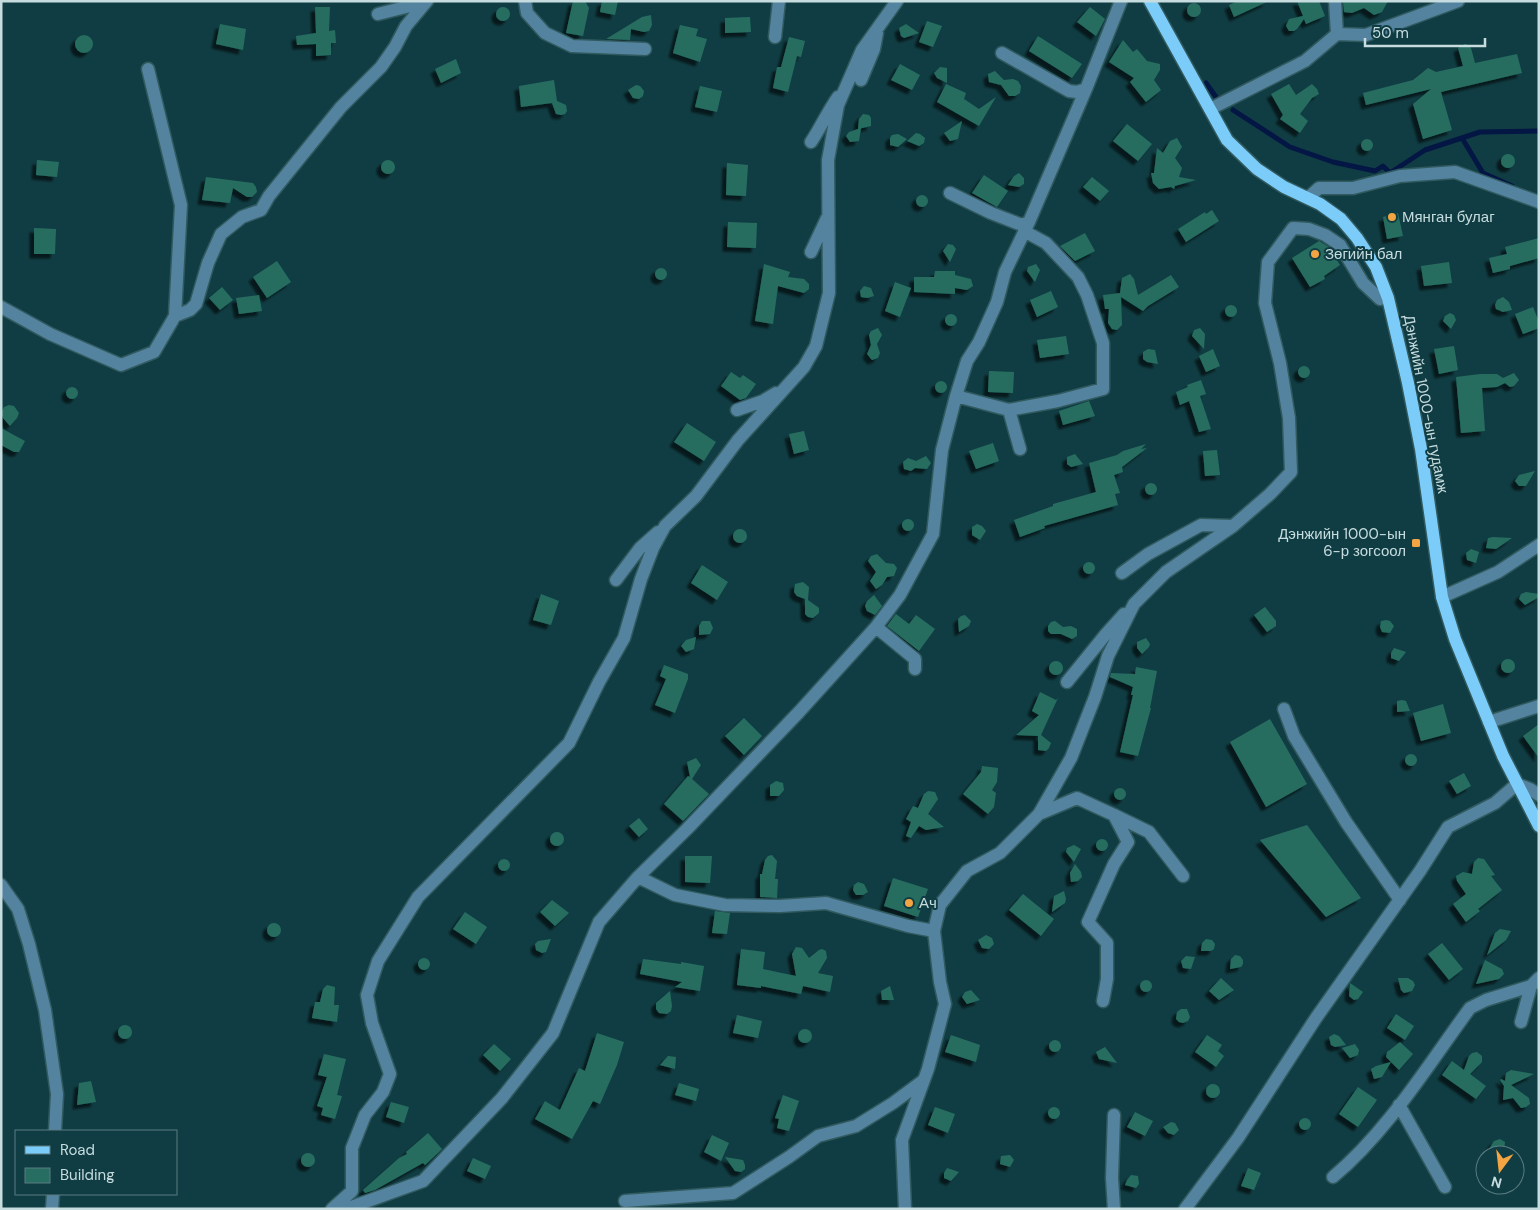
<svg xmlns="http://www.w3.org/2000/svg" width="1540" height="1210" viewBox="0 0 1540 1210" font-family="'DM Sans',sans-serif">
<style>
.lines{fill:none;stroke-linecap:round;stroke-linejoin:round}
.stream{stroke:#031644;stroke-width:5}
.building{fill:#276d61;filter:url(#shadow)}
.minor-casing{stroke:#315a5f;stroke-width:15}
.major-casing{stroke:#315a5f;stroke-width:15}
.minor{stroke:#53839f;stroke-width:12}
.major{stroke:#7cccfa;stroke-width:12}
.poi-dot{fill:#f2a542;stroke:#103d43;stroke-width:2}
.labels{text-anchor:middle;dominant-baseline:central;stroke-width:4;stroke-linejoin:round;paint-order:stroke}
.poi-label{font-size:15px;fill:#c6dcdf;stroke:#103d43;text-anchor:start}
.street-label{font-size:15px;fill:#c6dcdf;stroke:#103d43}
</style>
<defs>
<filter id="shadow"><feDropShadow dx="-4.5" dy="4.5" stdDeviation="1" flood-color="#0009"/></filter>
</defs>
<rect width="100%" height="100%" fill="#103d43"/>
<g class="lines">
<path class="stream" d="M1206 83 1216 97
M1233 110 1290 147 1333 162 1375 171 1383 166 1390 173 1425 150 1480 132 1539 131
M1462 138 1483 173 1512 186"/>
</g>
<path class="building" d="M573 1H585L589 8 583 36 566 33Z
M602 1H618L615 15 600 12Z
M1238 1H1269L1234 17 1229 5Z
M1297 1H1319L1325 16 1306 24 1304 19 1297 29 1294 31H1289L1286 26 1289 19 1303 16Z
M1343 1H1388L1382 12 1374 15 1364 8 1352 13 1344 12Z
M1187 10a7 7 0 1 1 14 0a7 7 0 1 1-14 0Z
M315 7H330L329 31 335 30 336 43H331V55L316 56V44L297 45 296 36 316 33Z
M1090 7 1105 19 1096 36 1077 22Z
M496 14a7 7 0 1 1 14 0a7 7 0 1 1-14 0Z
M651 15 652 25 649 31 644 32 631 29 630 40 606 39 642 17Z
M750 17 751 32 725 33V18Z
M927 21 942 26 933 47 919 42Z
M220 24 246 29 243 50 216 44Z
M906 24 919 33 904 38 901 36 899 28Z
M680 25 698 29 696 36 707 39 700 62 673 53Z
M75 44a9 9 0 1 1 18 0a9 9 0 1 1-18 0Z
M1038 36 1082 64 1072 78 1029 51Z
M789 37 805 41 801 57 797 56 788 92 773 88 777 67H781Z
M1123 40 1133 52 1137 49 1147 61 1160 64V70L1154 80 1161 90 1146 102 1130 82 1134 78 1109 62Z
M1465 44 1468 45 1471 48 1475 63 1517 54 1522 73 1441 92 1452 130 1423 139 1413 104 1431 89 1366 105 1363 93 1413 80 1428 68 1436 72 1463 66 1458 48Z
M456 59 461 73 441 83 435 69Z
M900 64 920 75 912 90 891 80Z
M940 67 947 68V83L937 78 934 73Z
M995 71 1004 80 1013 79 1018 81 1021 86 1020 93 1015 96H1009L1001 85 989 82 988 74Z
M554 80 557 101 566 105 567 111 565 114 561 115 556 114 552 103 521 107 519 86Z
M946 84 966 93 964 99 979 109 996 97 979 126 937 102Z
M1289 84 1296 95 1312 84 1317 89 1319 94 1312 98 1300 114 1308 121 1300 133 1280 119 1283 115 1271 94Z
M636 85 640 86 644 91 643 96 639 99 633 98 628 90Z
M700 86 722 91 717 112 695 107Z
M863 114 869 115 871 118V126L858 129 859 119Z
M962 121 958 139 950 141 944 133Z
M1127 124 1152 144 1138 161 1113 141Z
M861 128 859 141 850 142 846 136 849 132Z
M916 133 920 134 925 138 924 143 919 146 907 141Z
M898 134 907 139 898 147 890 145V138L892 135Z
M1177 138 1182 147 1175 158 1182 168 1179 177 1196 180 1175 186 1174 189 1171 187 1159 189 1153 183 1151 173H1154L1157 148 1163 153 1170 141Z
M1361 145a6 6 0 1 1 12 0a6 6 0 1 1-12 0Z
M1501 161a7 7 0 1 1 14 0a7 7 0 1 1-14 0Z
M381 167a7 7 0 1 1 14 0a7 7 0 1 1-14 0Z
M37 160 59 162 57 177 36 175Z
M727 163 748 165 746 196 726 195Z
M1019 173 1024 178V184L1019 187 1008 185 1014 176Z
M984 175 1008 191 997 207 972 193Z
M206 177 253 183 256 187 257 192 252 197H247L233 188 230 203 202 200Z
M1092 177 1109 191 1100 201 1083 187Z
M916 201a6 6 0 1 1 12 0a6 6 0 1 1-12 0Z
M1212 210 1219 221 1186 242 1178 229 1205 212 1206 214Z
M1398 213 1403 236 1387 239 1383 217Z
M728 222 757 223 756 248 727 247Z
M34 228 56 229 55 254H34Z
M1085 233 1095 251 1075 261 1060 246Z
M1539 238V258L1510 266V269L1493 273 1489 258 1507 254 1505 247Z
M1319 241 1329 247 1340 265 1324 276 1325 279 1310 287 1292 258Z
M948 244 953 245 956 249 950 262 943 251Z
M277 261 291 282 267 298 253 277Z
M1449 262 1452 283 1424 286 1421 266Z
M764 264 790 272 788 277 804 279 809 284V289L804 293 778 286 773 324 755 321Z
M1036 264 1040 270 1035 282 1027 271 1028 267Z
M655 274a6 6 0 1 1 12 0a6 6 0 1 1-12 0Z
M935 271H955V275L971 279 973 286 967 290 955 288V294L914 292V277H934Z
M1130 274 1134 279 1138 295 1171 275 1179 287 1148 306 1143 311 1121 297 1122 325 1117 330 1112 329 1108 323 1109 309H1105L1103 295 1120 293 1122 278Z
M895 282 911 288 900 317 885 311Z
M864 286 871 288 874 296 867 298 861 297 860 291Z
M222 287 233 300 220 310 209 298Z
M1051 291 1058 307 1037 317 1030 300Z
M259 295 262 311 239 314 236 298Z
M1503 297 1509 302 1512 310 1503 312 1496 309 1495 305 1497 300Z
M1225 311a6 6 0 1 1 12 0a6 6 0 1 1-12 0Z
M1533 307 1539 322V328L1523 334 1515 314Z
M1450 313 1454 315 1456 320 1451 329 1443 321 1445 316Z
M945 320a6 6 0 1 1 12 0a6 6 0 1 1-12 0Z
M878 328 882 335 877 344 880 353 878 358 872 360 867 354 871 345 869 335 871 331Z
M1200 328 1205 334 1204 349 1192 336 1194 330Z
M1066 336 1069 354 1040 358 1037 340Z
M1454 346 1458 370 1439 374 1434 349Z
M1148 349 1155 350 1158 364 1147 362 1143 359V352Z
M1213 349 1220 366 1206 372 1199 356Z
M1298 372a6 6 0 1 1 12 0a6 6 0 1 1-12 0Z
M989 371 1014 372 1013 393 988 392Z
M731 372 740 378 743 375 756 384 746 398 740 400 721 386Z
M1514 373 1519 380 1514 386 1510 387 1505 383 1497 387 1482 388 1485 431 1461 433 1456 377 1480 374H1497L1503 378Z
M1201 380 1206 394 1200 396 1211 429 1199 432 1189 401 1180 405 1176 392 1188 387 1187 385Z
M935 387a6 6 0 1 1 12 0a6 6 0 1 1-12 0Z
M66 393a6 6 0 1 1 12 0a6 6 0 1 1-12 0Z
M1089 401 1095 416 1063 425 1059 411Z
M9 405 14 406 19 413 17 418 10 426 3 418 1 413 4 407Z
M687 423 716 442 704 461 674 442Z
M1 428 25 441 19 452H14L1 445Z
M804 431 809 450 794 454 789 434Z
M993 443 999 461 976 469 969 451Z
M1146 444 1141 449 1147 448 1122 467 1123 472 1114 475 1120 493 1115 494 1118 505 1044 526 1045 528 1020 537 1014 520 1053 506V504L1096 492 1089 463 1117 455 1123 451Z
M1217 450 1220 475 1205 476 1203 451Z
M1075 454 1083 464 1071 467 1067 464V457Z
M926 456 931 463 927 469 915 468 911 471 904 469 903 462 908 458 916 461Z
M1535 471 1526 486H1519L1515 481 1519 475Z
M1145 489a6 6 0 1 1 12 0a6 6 0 1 1-12 0Z
M902 525a6 6 0 1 1 12 0a6 6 0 1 1-12 0Z
M977 524 982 526 986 531 980 540 972 535V527Z
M733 536a7 7 0 1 1 14 0a7 7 0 1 1-14 0Z
M1493 537 1512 538 1496 549 1486 548 1488 538Z
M1471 549 1479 552 1476 563 1467 560 1466 553Z
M877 554 886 563 894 564 897 568 894 576 887 577 882 585 876 589 870 581 876 572 868 561 871 556Z
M1083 568a6 6 0 1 1 12 0a6 6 0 1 1-12 0Z
M702 565 728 582 717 600 691 583Z
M803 582 809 587 808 600 819 608V613L813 618 808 617 805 614V599L797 596 794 592 795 584Z
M1526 592 1539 594V597L1525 605 1519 599 1521 594Z
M541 594 559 601 551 625 533 620Z
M874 595 882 606 875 615 867 611 865 606 867 601Z
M1265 607 1276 621V626L1267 632 1254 615Z
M896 614 909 624 916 615 935 629 919 651 887 626Z
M965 615 971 621 969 626 959 632 958 619 961 616Z
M1386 620 1390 621 1394 626 1390 633 1382 632 1380 627 1381 621Z
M702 621H710L713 628 710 634 699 635V626Z
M1055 621 1063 627 1071 626 1077 629V636L1072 639 1061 634H1051L1048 631V626L1051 622Z
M696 637 694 649 686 652 681 646 686 640Z
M1146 638 1150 644 1149 647 1142 654 1137 648V642Z
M1394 648 1406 652 1399 661 1391 658V653Z
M1501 666a7 7 0 1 1 14 0a7 7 0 1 1-14 0Z
M1049 668a7 7 0 1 1 14 0a7 7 0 1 1-14 0Z
M664 665 688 674V679L675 713 655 705 666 679 660 676Z
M1136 667 1157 671 1150 708H1151L1138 756 1120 752 1133 695H1131L1133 687 1110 677 1111 673 1135 674Z
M1040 692 1056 700 1058 698 1041 735 1051 743 1049 748 1046 751 1038 750V736L1016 735 1039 715 1032 711Z
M1402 700 1406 701 1410 711 1397 712V701Z
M1443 704 1451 733 1421 741 1413 713Z
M744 718 762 736 744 755 725 736Z
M1270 719 1307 784 1266 807 1230 742Z
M1539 724V758L1523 736Z
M1405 760a6 6 0 1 1 12 0a6 6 0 1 1-12 0Z
M696 758 701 765 692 779 709 794 683 821 664 804 688 776 690 777 687 762Z
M982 766 998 768 997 782 992 790 996 793 994 807 988 814 963 794 981 772Z
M1464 773 1471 786 1457 794 1449 781Z
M776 781 783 783 784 790 779 796H770V785Z
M1114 794a6 6 0 1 1 12 0a6 6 0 1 1-12 0Z
M928 791 935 792 938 799 928 814 944 827 926 830 919 826 911 838 906 836 911 822 906 819 913 806 918 808 924 794Z
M639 818 648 829 639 837 629 826Z
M1307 825 1361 898 1326 917 1260 840Z
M550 839a7 7 0 1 1 14 0a7 7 0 1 1-14 0Z
M1096 845a6 6 0 1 1 12 0a6 6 0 1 1-12 0Z
M1074 845 1081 849 1074 862 1066 852 1067 848Z
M772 855 777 861 775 879H778L777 898 760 897V874H762L765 860 768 856Z
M685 856H712L710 883 685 882Z
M1478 858 1484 859 1495 875 1491 876 1502 890 1478 909 1480 911 1466 922 1453 904 1466 894 1457 881 1456 876 1463 872 1472 874 1474 862Z
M498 865a6 6 0 1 1 12 0a6 6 0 1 1-12 0Z
M1075 864 1081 872 1082 877 1078 881 1071 882 1070 873Z
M893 878 928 889 918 917 884 906Z
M858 882 864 884 868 892 863 895H856L853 890 854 885Z
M1064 891 1066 899 1065 903 1052 912 1054 896Z
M1023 894 1054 919 1041 936 1009 910Z
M552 900 569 913 555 926 540 912Z
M715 911 730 913 727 934 712 933Z
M465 912 487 927 476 944 453 929Z
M267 930a7 7 0 1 1 14 0a7 7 0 1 1-14 0Z
M1500 929 1511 931 1506 940 1487 955 1495 933Z
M986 935 992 938 994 944 989 949 982 948 978 940Z
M551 939 546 952 542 953 536 950 535 944 538 941Z
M1206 939 1212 940 1215 944 1214 949 1211 951H1201L1202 943Z
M1442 943 1463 969 1449 980 1428 954Z
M796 947 802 948 809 958 819 950 822 949 826 951 827 958 818 973 833 976 830 992 803 986 801 994 761 986V988L737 985 741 949 765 952 763 969 796 976 792 954Z
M1235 955 1240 956 1243 960V964L1241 967 1230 969 1231 959Z
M1186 956 1195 957 1191 969 1183 968 1181 961Z
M418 964a6 6 0 1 1 12 0a6 6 0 1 1-12 0Z
M643 959 681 964V962L704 966 700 991 675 987 682 982 640 974Z
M1485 960 1502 969 1504 974 1499 979 1476 984Z
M1221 978 1234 990 1219 1000 1209 991Z
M1398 978H1408L1413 981 1415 985 1412 991 1404 993 1401 990Z
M1140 986a6 6 0 1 1 12 0a6 6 0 1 1-12 0Z
M1350 983 1363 992 1358 999 1354 1000 1349 996Z
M327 985 335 987 334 1005H339L337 1022 312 1018 315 1002H320L323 989Z
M890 986 894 1000H882L881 991Z
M971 990 980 1000 967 1004 962 997 965 992Z
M670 991 672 1006 671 1011 667 1014 659 1013 656 1009V1003Z
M1181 1009H1187L1190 1017 1188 1021 1183 1023 1179 1022 1176 1019 1177 1012Z
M1396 1014 1414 1026 1405 1040 1387 1028Z
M737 1015 762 1021 758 1038 733 1033Z
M118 1032a7 7 0 1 1 14 0a7 7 0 1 1-14 0Z
M798 1036a7 7 0 1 1 14 0a7 7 0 1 1-14 0Z
M597 1033 624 1042 617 1065 600 1104 593 1101 572 1139 535 1119 545 1101 560 1110 579 1068 585 1071Z
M1334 1034 1339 1036 1346 1045 1335 1047 1331 1045 1329 1037Z
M951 1035 980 1045 976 1062 945 1052Z
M1207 1035 1222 1045 1218 1051 1224 1056 1216 1067 1195 1052Z
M1049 1046a6 6 0 1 1 12 0a6 6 0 1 1-12 0Z
M1400 1042 1413 1054 1399 1070 1386 1057 1387 1052Z
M494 1044 511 1059 500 1071 483 1055Z
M1355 1044 1359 1050 1358 1055 1350 1058 1342 1048Z
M1105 1047 1117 1063 1099 1059 1096 1052Z
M1477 1052 1482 1056V1062L1470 1074 1486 1086 1476 1099 1442 1075 1452 1061 1464 1070 1469 1056 1472 1053Z
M324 1054 346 1059 337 1095 342 1096 335 1119 321 1115 323 1108 317 1106 327 1077 318 1075Z
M668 1056 676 1057 675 1069 660 1065Z
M1391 1062 1382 1077 1374 1079 1371 1069 1376 1066Z
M1511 1070 1534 1074 1511 1085 1529 1098 1530 1104 1526 1107 1521 1108 1513 1098 1503 1100 1504 1086 1500 1080 1501 1079 1505 1081 1506 1073Z
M91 1081 96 1102 77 1105 79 1083Z
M679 1083 699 1089 696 1101 675 1095Z
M1206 1091a7 7 0 1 1 14 0a7 7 0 1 1-14 0Z
M1358 1087 1377 1100 1358 1127 1339 1114Z
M783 1095 799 1101 789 1131 777 1128 779 1119 775 1118Z
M391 1102 409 1107 404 1123 386 1117Z
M1048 1113a6 6 0 1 1 12 0a6 6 0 1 1-12 0Z
M935 1107 955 1114 948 1133 928 1125Z
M1135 1112 1153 1121 1145 1136 1127 1127Z
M1299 1124a6 6 0 1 1 12 0a6 6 0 1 1-12 0Z
M1171 1122 1175 1123 1179 1130 1174 1135 1168 1133 1163 1127Z
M428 1133 442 1149 438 1153 425 1165 423 1163 375 1190 365 1193 363 1190 399 1158 407 1154 406 1152Z
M712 1135 729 1143 721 1161 704 1152Z
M1500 1139 1505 1142 1504 1151 1486 1154 1494 1141Z
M301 1160a7 7 0 1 1 14 0a7 7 0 1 1-14 0Z
M1010 1155 1014 1160 1010 1167 1000 1164 1001 1156Z
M725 1157 743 1160 745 1165V1169L741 1172 735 1171Z
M473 1158 491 1166 485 1179 467 1171Z
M947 1168 959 1172 951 1181 944 1178V1173Z
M1248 1168 1261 1173 1254 1190 1241 1186Z
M1131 1175 1138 1176 1139 1184 1136 1188 1125 1185 1127 1180Z"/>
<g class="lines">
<g class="minor-casing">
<path id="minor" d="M525 1 527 13 545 33 572 46 645 49
M378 14 426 2
M1337 34 1366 35 1458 1
M775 37 779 1
M1002 53 1069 91 1077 92 1086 89
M861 80 874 49 877 33
M1210 109 1305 61 1337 34 1335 1
M811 142C821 127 828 111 838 97
M950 193 991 213 1022 225 1029 222
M1308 198 1319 188H1353L1400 176 1455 172 1539 202
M811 252 827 218
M1 307 50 334 121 365 154 352 175 316 181 205 148 69
M175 316 190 310 196 304 208 263 221 234 242 217 261 210 269 196 341 107 381 67 395 47 406 26 427 1
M956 396 1009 410 1058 401 1103 389V343L1087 295 1078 277 1046 243 1024 231
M737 410 763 401 776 393
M1009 410 1020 449
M1122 573 1148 554 1201 525 1233 526
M616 580 640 548 658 532
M1442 597 1498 572 1539 545
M876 627 915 659V669
M1067 682 1106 634 1124 614
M1284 709 1294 736 1346 822 1400 900
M1489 722 1539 706
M1039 814 1077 798 1114 815 1128 842 1114 864 1088 922 1107 943V979L1103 1001
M1114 815 1149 832 1183 876
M638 877 675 895 725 905 780 906 826 903 908 926 934 931 940 982 945 1004 928 1069 902 1140 905 1209
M1 885 18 909 29 944 45 1010 57 1094 55 1131
M934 931 940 905 967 871 1000 853 1039 814 1071 758 1095 697 1108 656 1134 604 1166 572 1233 526 1270 494 1291 472 1289 418 1280 363 1265 303 1268 262 1293 228 1309 229 1325 235 1340 245 1363 283 1380 299 1387 296
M1521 1022 1531 986
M1399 1105 1445 1187
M1114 1115 1112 1178 1114 1209
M1333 1177C1388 1131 1428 1065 1470 1008L1486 1000 1531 986 1539 978
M625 1201 733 1193 789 1157 818 1136 856 1126 893 1103 924 1080
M52 1209 53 1194
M332 1209 352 1191V1148L365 1115 383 1092 390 1074 372 1023 367 995 378 961 418 897 569 743 599 682 624 638 641 579 653 548 665 526 696 496 738 440 804 367 816 346 829 293 828 160 838 105 862 50 897 1
M346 1209 423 1181 502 1098 553 1033 599 922 638 877 687 829 799 712 876 627 900 595 933 534 942 450 956 396 967 361 979 342 997 302 1005 272 1029 222 1086 89 1121 1
M1185 1209 1238 1138 1316 1018 1420 871 1448 827 1495 803 1517 784 1530 789 1539 795"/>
</g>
<g class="major-casing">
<path id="major" d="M1150 1 1227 140 1257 169 1284 187 1320 204 1341 219 1357 238 1376 267 1388 298 1408 383 1421 449 1442 597 1455 639 1489 722 1503 756 1539 826"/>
</g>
<use href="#minor" class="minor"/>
<use href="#major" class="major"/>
</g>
<g class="poi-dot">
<circle cx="1392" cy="217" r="5"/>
<circle cx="1315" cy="254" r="5"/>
<rect x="1411" y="538" width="10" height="10" rx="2.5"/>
<circle cx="909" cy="903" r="5"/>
</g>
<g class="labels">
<g class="poi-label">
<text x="1402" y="217">Мянган булаг</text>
<text x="1325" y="254">Зөгийн бал</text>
<text x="1406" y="534" text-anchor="end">Дэнжийн 1000-ын<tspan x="1406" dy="17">6-р зогсоол</tspan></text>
<text x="919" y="903">Ач</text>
</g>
<g class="street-label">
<text transform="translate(1426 404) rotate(79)">Дэнжийн 1000-ын гудамж</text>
</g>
</g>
<rect width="1540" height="1210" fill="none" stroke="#c6dcdf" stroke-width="5"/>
<rect x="15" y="1130" width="162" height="65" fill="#103d43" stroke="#597d81"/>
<rect x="25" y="1146" width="25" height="8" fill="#7cccfa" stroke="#597d81"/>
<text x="60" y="1155" font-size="15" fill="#c6dcdf">Road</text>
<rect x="25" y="1168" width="25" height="15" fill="#276d61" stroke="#597d81"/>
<text x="60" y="1180" font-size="15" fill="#c6dcdf">Building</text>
<g transform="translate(1500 1170) rotate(195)"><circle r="24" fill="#103d43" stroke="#597d81"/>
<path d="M0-4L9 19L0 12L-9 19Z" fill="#f2a542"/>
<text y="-8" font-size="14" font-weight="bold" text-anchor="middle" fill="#c6dcdf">N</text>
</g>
<path d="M1365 38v8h120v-8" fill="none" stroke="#c6dcdf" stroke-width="2.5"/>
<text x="1372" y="38" font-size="15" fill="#c6dcdf" stroke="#103d43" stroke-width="4" paint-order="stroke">50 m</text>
</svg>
